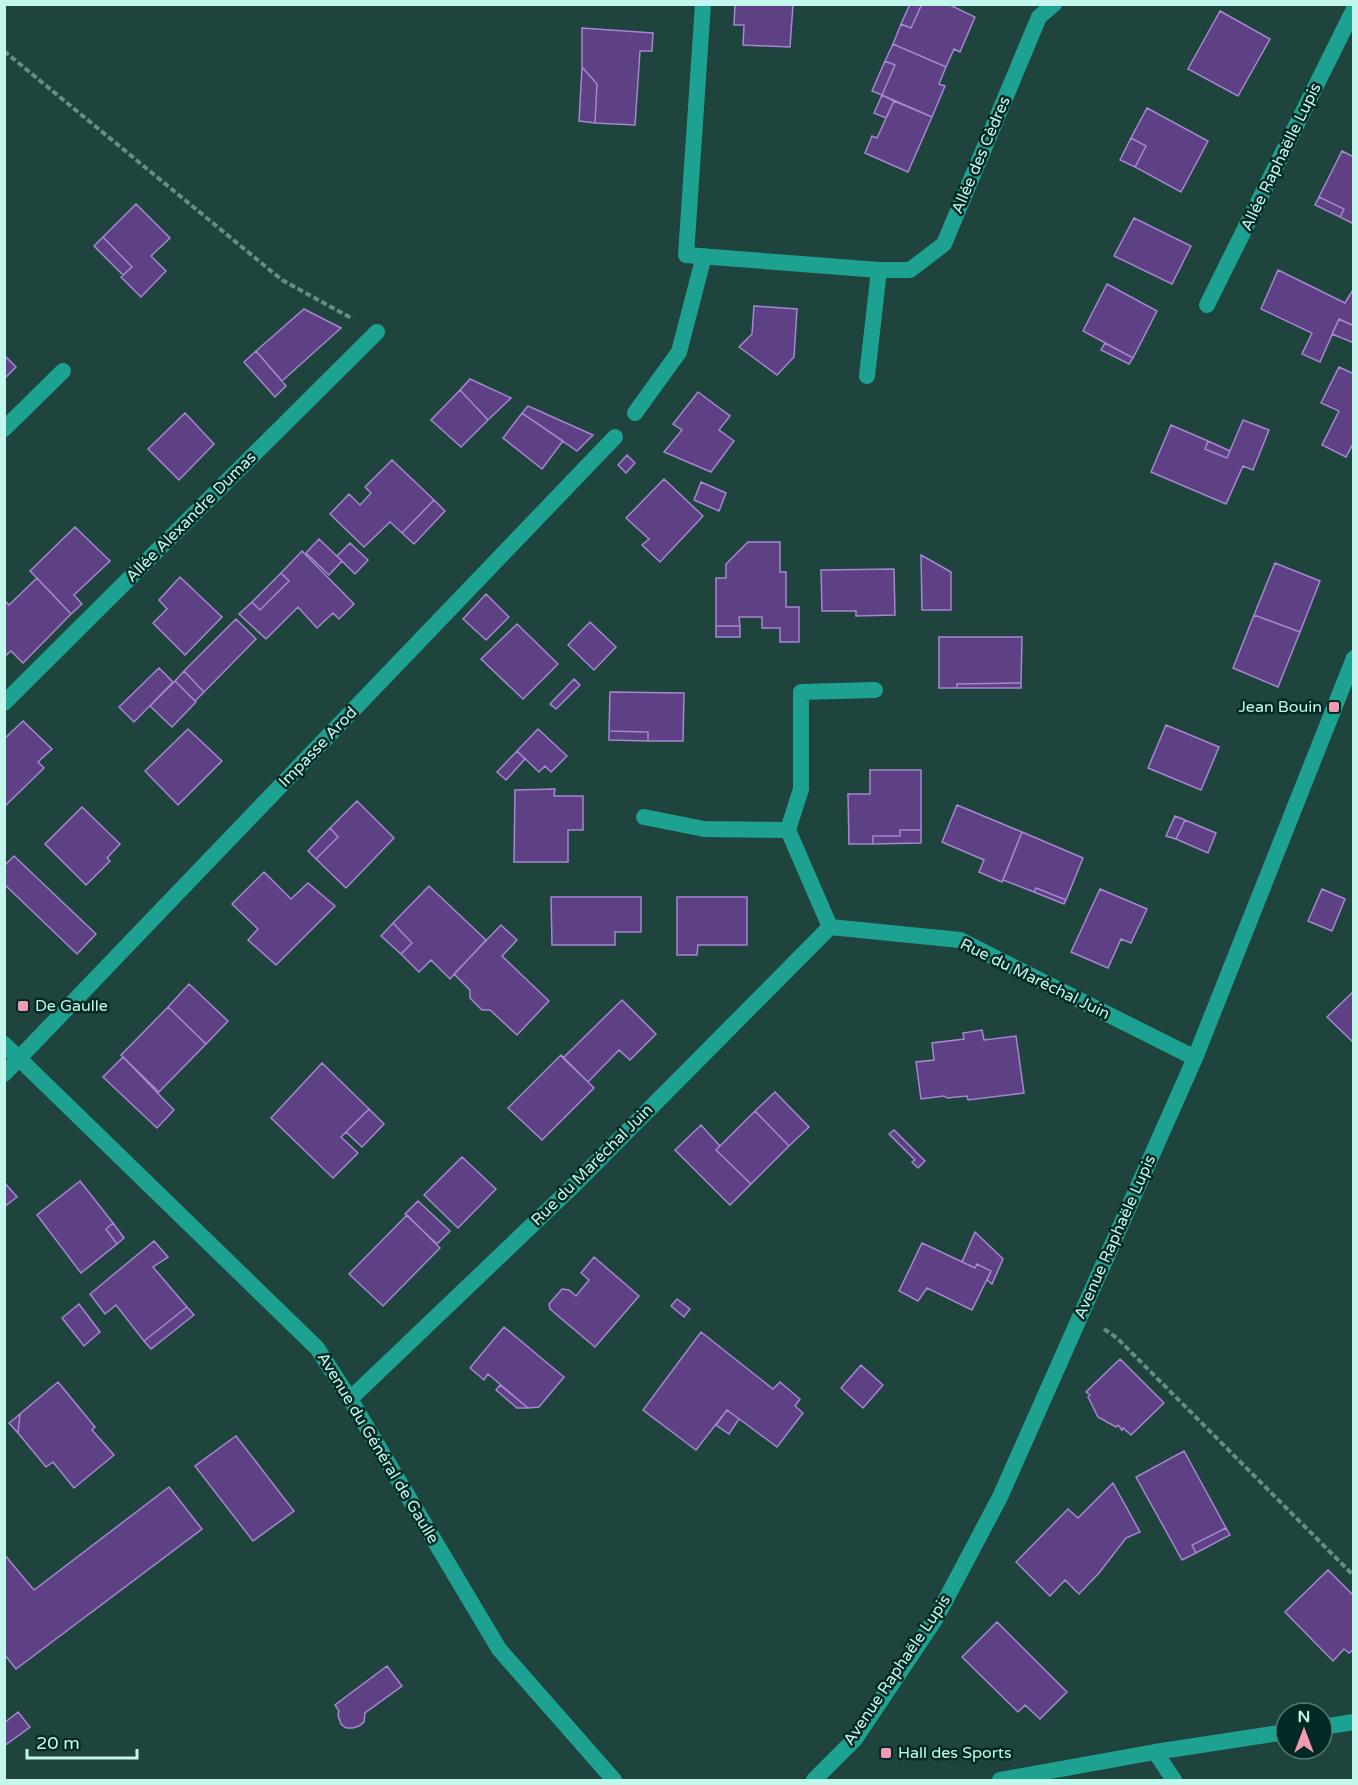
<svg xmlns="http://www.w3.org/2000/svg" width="1358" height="1785" viewBox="0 0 1358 1785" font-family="'Varela Round',sans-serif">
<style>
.building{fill:#5d4184;stroke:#a487d0;stroke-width:1.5}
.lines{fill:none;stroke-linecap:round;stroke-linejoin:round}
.path{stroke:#638e86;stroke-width:4;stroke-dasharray:6 3;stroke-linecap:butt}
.minor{stroke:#1da291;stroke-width:16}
.tertiary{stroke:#1da291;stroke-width:16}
.secondary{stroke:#1da291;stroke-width:16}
.poi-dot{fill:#f19ab2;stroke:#022a24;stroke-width:2}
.labels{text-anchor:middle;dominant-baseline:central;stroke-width:5;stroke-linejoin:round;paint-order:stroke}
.street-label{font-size:16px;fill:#c3f7ed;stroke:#022a24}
.poi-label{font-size:16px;fill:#c3f7ed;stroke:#022a24;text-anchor:start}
</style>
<rect width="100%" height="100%" fill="#1f433d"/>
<path class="building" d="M735 4 793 5 790 47 743 45 744 25H734Z
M910 4H922L911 28 901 24Z
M922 4H948L975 17 960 52 954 49 946 67 893 44 901 24 911 28Z
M1220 11 1270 39 1238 96 1188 69Z
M582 28 653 33 652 51H640L635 125 595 123 597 84 582 67Z
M893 44 946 67 939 84 945 86 932 117 882 95 895 65 885 61Z
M885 61 895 65 882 95 872 91Z
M582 67 597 84 595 123 579 121Z
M882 95 894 101 886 118 874 113Z
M894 101 932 117 908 172 865 153 872 136 877 138Z
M1147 108 1208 141 1181 192 1135 167 1146 146 1131 138Z
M1131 138 1146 146 1135 167 1120 160Z
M1342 151 1354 157V224L1340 217 1344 209 1319 197Z
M1319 197 1344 209 1340 217 1315 205Z
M136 204 170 238 151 256 166 271 141 297 121 277 132 267 103 237Z
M1134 218 1191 246 1172 284 1114 256Z
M103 237 132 267 123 275 94 246Z
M1278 270 1345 303 1354 288V326L1339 319 1320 362 1302 354 1312 333 1261 309Z
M1107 284 1157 311 1133 358 1083 331Z
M754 306 797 309 794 357 777 375 739 347 752 334Z
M304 309 341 328 282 381 256 351Z
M1339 319 1354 326V343L1332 334Z
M1105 343 1133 358 1129 364 1101 350Z
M256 351 286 386 275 397 244 362Z
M4 355 16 367 4 379Z
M1339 367 1354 374V442L1346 457 1322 445 1339 411 1321 403Z
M470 379 511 398 488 420 460 390Z
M460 390 488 420 461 447 431 420Z
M698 392 730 416 719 430 734 441 711 472 664 452 682 430 673 424Z
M528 406 593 435 577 451 522 413Z
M185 413 214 444 179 480 148 449Z
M522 413 563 441 542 469 503 438Z
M1243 420 1269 430 1253 470 1243 466 1226 504 1151 472 1171 425 1208 441 1205 449 1227 458Z
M1208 441 1230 451 1227 458 1205 449Z
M627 455 635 463 626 473 618 465Z
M392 460 434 500 402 533 390 522 364 547 330 514 349 494 360 505 371 493 365 487Z
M664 479 703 516 660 562 642 545 649 539 626 518Z
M701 482 726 493 719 511 694 500Z
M434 500 445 511 414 544 402 533Z
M75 527 110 561 74 595 82 604 71 614 30 571Z
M319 539 342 561 329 575 306 553Z
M748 542H780V572H786V607H799V642H780V628H762V617H739L740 626H716V578H726V564Z
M350 543 368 560 355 574 337 556Z
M302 551 354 604 339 619 333 613 317 628 298 607 266 639 239 614 252 602 260 610 289 581 281 573Z
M921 555 951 572V610H922Z
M1275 563 1320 581 1300 632 1254 615Z
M894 569 895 615 856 616V611H822L821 570Z
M281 573 289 581 260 610 252 602Z
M180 577 222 617 185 655 153 623 167 609 159 600Z
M37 578 71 614 23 663 11 651 4 657V600L9 605Z
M486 594 509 617 486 640 463 619Z
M1254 615 1300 632 1278 687 1233 668Z
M236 619 256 639 204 692 184 671Z
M590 622 616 647 594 670 568 645Z
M517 624 558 664 523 699 481 659Z
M716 626H740V637H716Z
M939 637H1022L1021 683 957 684V688H939Z
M159 668 173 682 134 722 119 707Z
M184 671 204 692 195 701 175 681Z
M574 679 580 685 556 709 550 704Z
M175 681 196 702 172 727 150 706Z
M1021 683V688H957V684Z
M610 692 684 693 683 741H648V732L609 731Z
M23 721 52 749 38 762 44 768 4 807V739Z
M1166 725 1219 747 1201 790 1148 768Z
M188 729 222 761 178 805 145 771Z
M538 729 567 756 551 772 545 766 539 772 517 751Z
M609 731 648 732V741L609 740Z
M517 751 525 759 506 780 497 772Z
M870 770H921V830H900V836H873V844H849L848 794H870Z
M555 789 554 796H583V830H568V862H514L515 790Z
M357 801 394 838 346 888 316 859 338 837 330 828Z
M957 805 1022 832 1002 882 979 872 984 860 942 842Z
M82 807 120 844 107 858 110 861 86 885 45 844Z
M1175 816 1185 820 1176 839 1166 836Z
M1185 820 1216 833 1208 853 1176 839Z
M330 828 338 837 316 859 308 851Z
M900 830H921V843L873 844V836H900Z
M1022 832 1083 858 1066 900 1036 888 1034 892 1003 880Z
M14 856 96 934 77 954 4 884V866Z
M264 872 291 899 308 883 335 906 276 965 248 940 258 929 232 904Z
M429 886 486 940 450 979 431 960 419 972 401 954 412 943 393 923Z
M1036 888 1066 900 1064 904 1034 892Z
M1100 889 1147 909 1131 943 1121 939 1108 968 1071 952Z
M1322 889 1345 899 1332 931 1308 921Z
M551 897H641V932H615V945H552Z
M677 897H747V945H698L697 955H677Z
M393 923 412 943 401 954 381 936Z
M501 925 517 940 502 956 549 1001 517 1035 490 1010H482L470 998V990L454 974Z
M189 984 228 1021 206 1044 168 1007Z
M1354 991V1043L1327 1017Z
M622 1000 656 1034 630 1060 619 1050 588 1082 563 1058Z
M168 1007 206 1044 159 1092 121 1055Z
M982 1030 984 1040 1016 1036 1024 1093 968 1100 967 1096 947 1098 944 1096 921 1099 916 1062 934 1060 932 1043 964 1039 963 1033Z
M561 1055 594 1088 542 1140 508 1108Z
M123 1057 174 1110 157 1128 103 1077Z
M322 1063 369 1109 341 1137 358 1153 333 1178 271 1118Z
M775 1092 809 1127 789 1146 755 1111Z
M369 1109 384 1124 362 1147 346 1132Z
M755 1111 789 1146 751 1184 716 1150Z
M701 1125 720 1146 716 1150 751 1184 730 1205 675 1150Z
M894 1130 925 1161 918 1168 912 1162 915 1160 889 1134Z
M462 1157 496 1189 458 1228 424 1195Z
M80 1181 113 1223 106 1229 117 1244 81 1273 37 1215Z
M4 1182 17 1197 4 1207Z
M418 1201 450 1231 437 1244 405 1214Z
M407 1215 440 1248 383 1306 349 1274Z
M113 1223 124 1238 117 1244 106 1229Z
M975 1232 1003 1259 992 1284 987 1280 991 1271 977 1264 975 1268 962 1262Z
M154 1241 168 1257 153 1267 187 1307 144 1341 116 1305 105 1314 90 1294Z
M922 1243 975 1268 977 1264 991 1271 972 1310 927 1288 918 1301 899 1291Z
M594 1257 639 1296 595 1347 550 1309 549 1304 562 1289 569 1290 576 1296 589 1280 581 1273Z
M677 1299 690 1309 684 1317 671 1306Z
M79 1304 100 1332 84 1346 62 1318Z
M187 1307 194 1315 151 1349 144 1341Z
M504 1327 564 1377 539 1407 528 1408 488 1374 484 1380 470 1368Z
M701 1332 773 1389 780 1382 800 1399 795 1406 803 1413 777 1447 727 1410 696 1450 643 1410Z
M1120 1359 1164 1403 1131 1435 1123 1428 1122 1430 1118 1425 1116 1427 1098 1417 1088 1397 1090 1395 1086 1392Z
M861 1365 883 1385 863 1408 841 1388Z
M58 1382 95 1427 92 1430 114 1455 74 1488 53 1462 46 1467 18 1433 20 1414Z
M500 1385 528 1408H517L496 1390Z
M727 1410 739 1419 729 1434 716 1425Z
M20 1414 18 1433 9 1423Z
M236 1436 294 1511 253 1541 195 1466Z
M1184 1451 1226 1528 1192 1545 1196 1553 1182 1560 1136 1477Z
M1113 1483 1140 1532 1126 1538 1099 1573 1079 1594 1065 1580 1050 1596 1016 1562 1068 1509 1078 1518Z
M169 1487 202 1529 16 1669 4 1654V1554L34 1590Z
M1226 1528 1230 1535 1196 1553 1192 1545Z
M1328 1570 1354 1596V1649L1349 1653 1344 1649 1333 1661 1285 1612Z
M997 1622 1067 1692 1040 1719 1025 1705 1018 1712 962 1657Z
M387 1666 402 1686 365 1713 364 1722 359 1726 353 1728H346L341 1724 338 1715 339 1711 335 1705Z
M18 1712 30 1727 4 1746V1723Z"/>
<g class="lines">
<path class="path" d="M4 51 282 280 353 319
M1104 1329 1117 1338 1354 1576"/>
<path class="minor" d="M703 4 686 255 879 270H910L944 244 1039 17 1054 4
M1207 305 1354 9
M867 376 879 270
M635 413 679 352 704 256
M4 429 63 371
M4 703 377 332
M644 817 704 829 788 830
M830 927 960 940 1195 1058
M830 927 788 830 801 789V692L875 690
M4 1074 615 437
M350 1399 570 1189 830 927
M1322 1727 1354 1722
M1155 1752 1174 1780
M1000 1780 1155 1752 1286 1732"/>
<path class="tertiary" d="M814 1780 855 1739 936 1618 1000 1497 1195 1058 1354 658"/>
<path class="secondary" d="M4 1044 317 1348 350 1399 499 1649 614 1780"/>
</g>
<g class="poi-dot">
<rect x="1328" y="701" width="12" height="12" rx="3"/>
<rect x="17" y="1000" width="12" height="12" rx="3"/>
<rect x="880" y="1747" width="12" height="12" rx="3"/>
</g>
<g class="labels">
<g class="street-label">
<text transform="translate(981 155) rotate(-67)">Allée des Cèdres</text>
<text transform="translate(1281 157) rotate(-64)">Allée Raphaëlle Lupis</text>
<text transform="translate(191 517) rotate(-45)">Allée Alexandre Dumas</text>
<text transform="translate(318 747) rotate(-46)">Impasse Arod</text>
<text transform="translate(1035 979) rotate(26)">Rue du Maréchal Juin</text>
<text transform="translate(592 1165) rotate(-45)">Rue du Maréchal Juin</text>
<text transform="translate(1115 1237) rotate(-66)">Avenue Raphaële Lupis</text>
<text transform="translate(378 1448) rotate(59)">Avenue du Général de Gaulle</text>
<text transform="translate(897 1670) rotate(-56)">Avenue Raphaële Lupis</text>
</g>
<g class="poi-label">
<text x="1322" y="707" text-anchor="end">Jean Bouin</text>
<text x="35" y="1006">De Gaulle</text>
<text x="898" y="1753">Hall des Sports</text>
</g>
</g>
<rect width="1358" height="1785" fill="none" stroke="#c3f7ed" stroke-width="12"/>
<g transform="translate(1304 1731)"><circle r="28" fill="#022a24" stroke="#4f7c74" stroke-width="1.5"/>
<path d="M0-4.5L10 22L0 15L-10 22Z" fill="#f19ab2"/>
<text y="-9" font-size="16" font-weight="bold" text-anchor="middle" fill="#c3f7ed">N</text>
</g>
<path d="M27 1749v9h110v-9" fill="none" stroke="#c3f7ed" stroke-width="3"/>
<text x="36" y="1749" font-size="18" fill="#c3f7ed" stroke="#022a24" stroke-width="4.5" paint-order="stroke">20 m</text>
</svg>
